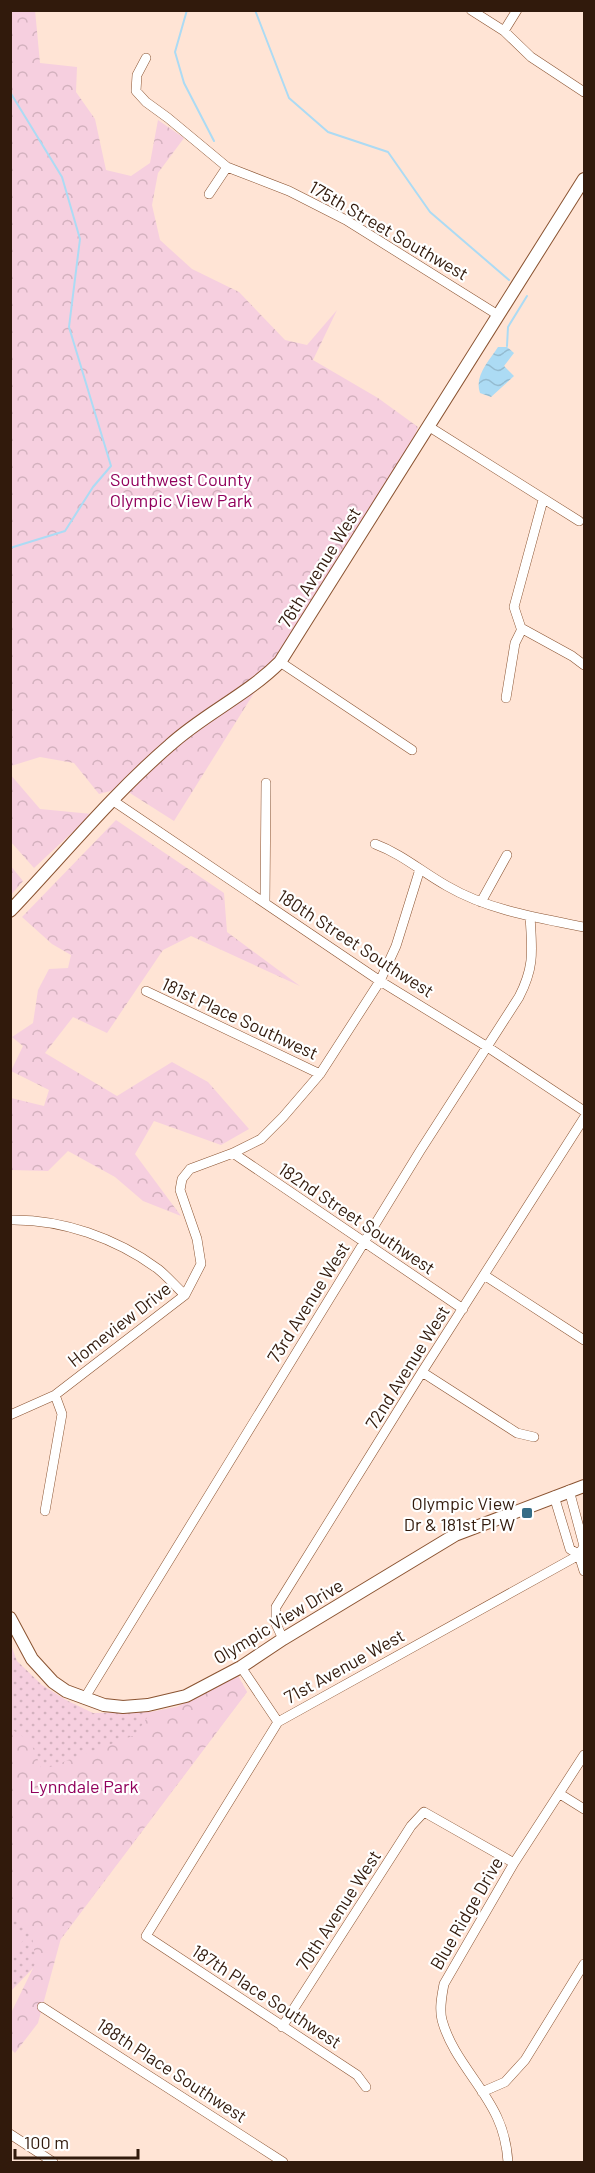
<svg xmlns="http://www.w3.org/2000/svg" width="595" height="2173" viewBox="0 0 595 2173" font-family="Barlow,sans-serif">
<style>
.green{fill:url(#green-dots)}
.forest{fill:url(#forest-crowns)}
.pitch{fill:#f6cfdf}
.water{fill:url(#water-waves)}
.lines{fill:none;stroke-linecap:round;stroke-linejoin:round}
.stream{stroke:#acdbf4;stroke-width:2}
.street-casing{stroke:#8a5331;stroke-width:10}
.secondary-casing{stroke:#8a5331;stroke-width:14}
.street{stroke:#fff;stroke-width:9}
.secondary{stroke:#fff;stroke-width:12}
.poi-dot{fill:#346c86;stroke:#fff;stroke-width:2}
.labels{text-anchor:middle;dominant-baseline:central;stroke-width:4.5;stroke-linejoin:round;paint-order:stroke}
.street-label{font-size:18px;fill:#311a0c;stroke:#fff}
.park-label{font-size:18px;fill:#91005c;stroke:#fff}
.poi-label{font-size:18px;fill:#311a0c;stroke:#fff;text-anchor:end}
</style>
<defs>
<pattern id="green-dots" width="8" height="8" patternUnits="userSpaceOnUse" patternTransform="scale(1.5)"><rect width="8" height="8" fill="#f6cfdf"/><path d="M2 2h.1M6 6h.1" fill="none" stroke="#d3b1be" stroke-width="1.8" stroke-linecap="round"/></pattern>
<pattern id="forest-crowns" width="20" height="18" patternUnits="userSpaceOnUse" patternTransform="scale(1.5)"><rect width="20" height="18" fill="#f6cfdf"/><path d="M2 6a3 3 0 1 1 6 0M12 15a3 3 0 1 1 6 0" fill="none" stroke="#d3b1be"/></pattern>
<pattern id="water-waves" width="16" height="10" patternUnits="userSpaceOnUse" patternTransform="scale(1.5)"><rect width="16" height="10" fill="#acdbf4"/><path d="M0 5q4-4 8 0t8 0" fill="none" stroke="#94bbd0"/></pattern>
</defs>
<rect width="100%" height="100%" fill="#ffe4d5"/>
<path class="green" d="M10 1642 17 1661 42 1685 66 1700 93 1713 151 1712 177 1707 238 1676 247 1692 61 1939 11 1991Z"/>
<path class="forest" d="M35 10 40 63 77 67 76 92 95 119 106 170 131 176 150 163 158 120 184 138 158 173 152 205 160 240 192 269 239 292 285 340 307 345 337 310 313 360 378 398 418 427 414 437 174 821 122 788 99 794 74 763 40 757 11 766 10 11Z
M10 774 40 809 92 814 34 868 11 842Z
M116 820 224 893 227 932 300 986 191 936 163 950 107 1033 73 1017 45 1053 117 1096 172 1062 208 1082 249 1129 221 1145 154 1121 135 1154 181 1216 143 1201 115 1177 68 1151 48 1171 11 1170V1098L44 1106 49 1090 11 1071 23 1046 12 1037 33 1023 38 990 49 969 68 968 71 955 52 944 22 917Z
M10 865 23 881 11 895H10Z
M238 1676 247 1692 61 1938 38 2023 15 2053 11 2049V2013L36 1962 31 1930 11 1914V1729L30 1741 42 1770 135 1735 151 1712 177 1707Z"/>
<path class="pitch" d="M11 1925 25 1938 11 1956Z"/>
<path class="water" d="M498 347H507L514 353 504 366 514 376 491 397 480 393C474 376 489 361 498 347Z"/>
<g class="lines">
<path class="stream" d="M187 10 175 52 184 83 214 141
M255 10 289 98 328 132 388 152 430 212 509 280
M10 92 62 177 80 239 69 327 111 466 93 487 65 531 10 548
M507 346 508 327 527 296"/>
<g class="street-casing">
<path id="street" d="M471 10 504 31 531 57 584 92
M504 31 517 10
M146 58 137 75 136 91 146 102 168 118 227 167 289 191 346 220 498 315
M209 194 227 167
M428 426 579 521
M543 500 514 607 521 628 572 656 584 665
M280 662 412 750
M506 698 515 643 522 629
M112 800 380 981 486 1046 584 1111
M375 844C402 854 422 872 447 886 488 910 538 918 584 927
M481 902 507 855
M265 903 266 783
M146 991 320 1074
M233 1153 463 1309
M10 1220C62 1219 116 1238 158 1269 168 1277 176 1287 185 1295
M484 1275 584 1340
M422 1372 517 1433 534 1437
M10 1415 55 1395 185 1295 201 1264 197 1239 180 1190 182 1179 190 1169 233 1153 261 1139 283 1117 320 1074 380 981 396 946 420 869
M569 1490 584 1546 579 1555
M554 1496 570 1549 579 1555 584 1571
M45 1511 62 1414 55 1395
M283 1639 276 1624V1607L422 1372 584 1118
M241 1667 278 1722
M84 1699 420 1151 519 997C535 966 532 950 530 916
M560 1794 584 1809
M42 2007 283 2162
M282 2027 411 1826 424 1812 514 1863
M366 2087 357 2075 146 1936 278 1722 579 1555 584 1554
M482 2092 505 2082 525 2060 584 1964
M10 2134 53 2162
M508 2162C507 2147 504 2132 497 2117 482 2084 452 2057 442 2020 439 2008 442 1995 444 1984L514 1863 584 1755"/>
</g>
<g class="secondary-casing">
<path id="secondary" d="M10 911C63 855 112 795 170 745 204 714 247 695 280 662L584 179
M10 1618 32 1659 53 1682 66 1691 104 1705 123 1707 148 1705 186 1696 241 1667 283 1639 455 1535 584 1486"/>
</g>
<use href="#street" class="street"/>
<use href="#secondary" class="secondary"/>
</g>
<rect class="poi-dot" x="521" y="1507" width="12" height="12" rx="3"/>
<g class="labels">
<g class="street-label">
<text transform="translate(389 230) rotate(30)">175th Street Southwest</text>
<text transform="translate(319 567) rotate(-58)">76th Avenue West</text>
<text transform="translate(356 943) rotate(33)">180th Street Southwest</text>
<text transform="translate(240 1018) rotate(25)">181st Place Southwest</text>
<text transform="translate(357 1218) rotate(34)">182nd Street Southwest</text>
<text transform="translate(308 1302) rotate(-58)">73rd Avenue West</text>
<text transform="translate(119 1324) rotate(-38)">Homeview Drive</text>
<text transform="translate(407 1367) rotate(-58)">72nd Avenue West</text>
<text transform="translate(278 1621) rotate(-31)">Olympic View Drive</text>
<text transform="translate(344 1666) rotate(-29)">71st Avenue West</text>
<text transform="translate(338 1910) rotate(-57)">70th Avenue West</text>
<text transform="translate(466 1913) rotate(-60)">Blue Ridge Drive</text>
<text transform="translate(267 1996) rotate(33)">187th Place Southwest</text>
<text transform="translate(172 2070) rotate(33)">188th Place Southwest</text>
</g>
<g class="park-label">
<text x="181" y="479">Southwest County<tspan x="181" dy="21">Olympic View Park</tspan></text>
<text x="84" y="1786">Lynndale Park</text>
</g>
<g class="poi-label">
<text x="515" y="1503">Olympic View<tspan x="515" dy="21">Dr &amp; 181st Pl W</tspan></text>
</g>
</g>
<rect width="595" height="2173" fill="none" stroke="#311a0c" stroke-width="24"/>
<path d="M15 2149v9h123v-9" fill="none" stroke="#311a0c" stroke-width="3"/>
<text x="24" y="2149" font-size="18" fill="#311a0c" stroke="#ffffff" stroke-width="4.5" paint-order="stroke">100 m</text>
</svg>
